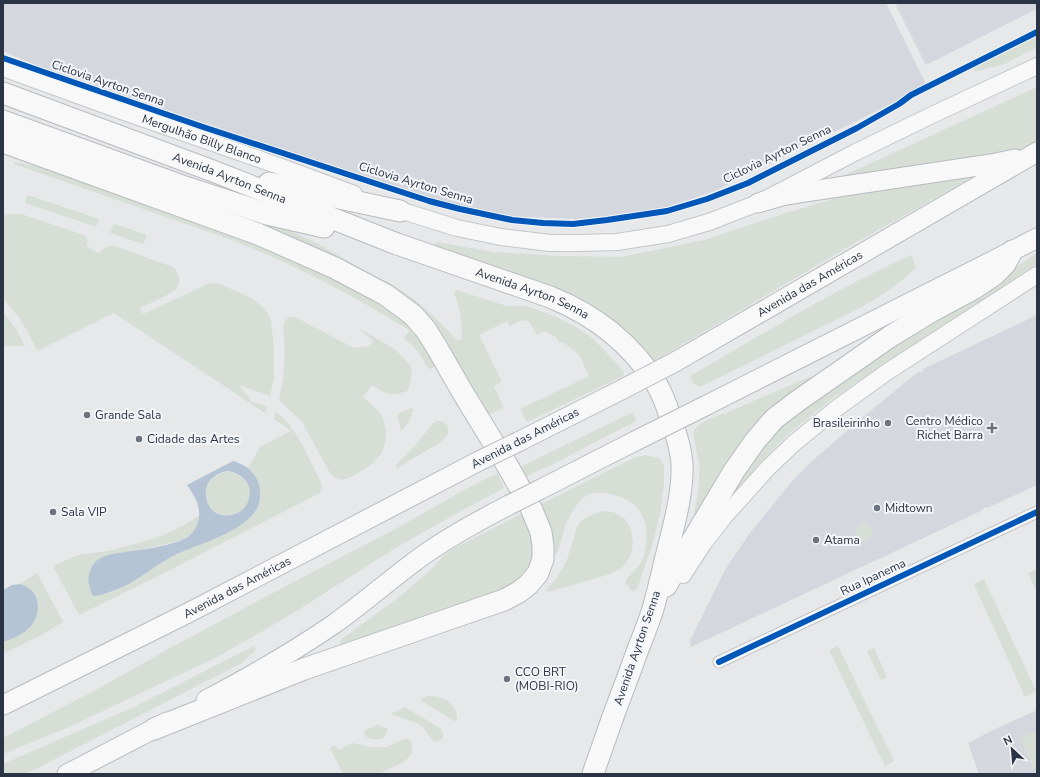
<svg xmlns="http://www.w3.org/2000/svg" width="1040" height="777" viewBox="0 0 1040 777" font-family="'Nunito Sans',sans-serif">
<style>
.built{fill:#d4d7dd}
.green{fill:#d6ded6}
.water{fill:#b4c4d5;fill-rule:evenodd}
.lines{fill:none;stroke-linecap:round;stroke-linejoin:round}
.minor-casing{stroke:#c4c6c8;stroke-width:13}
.secondary-casing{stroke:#c4c6c8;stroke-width:18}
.trunk-casing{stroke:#b8bbbf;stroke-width:21}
.motorway-casing{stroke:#b8bbbf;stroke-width:23}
.minor{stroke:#f5f6f7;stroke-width:11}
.secondary{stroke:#f8f8f8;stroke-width:16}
.trunk{stroke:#f8f8f8;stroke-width:19}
.motorway{stroke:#f8f8f8;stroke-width:21}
.trunk-bridge-casing{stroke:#b8bbbf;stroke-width:21;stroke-linecap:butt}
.trunk-bridge{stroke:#f8f8f8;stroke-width:19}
.cycleway-casing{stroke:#f4f6f9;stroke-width:8}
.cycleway{stroke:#0057b8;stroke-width:6}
.poi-dot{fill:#6c737f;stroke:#f4f6f9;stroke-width:1.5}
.labels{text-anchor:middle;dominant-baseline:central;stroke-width:4;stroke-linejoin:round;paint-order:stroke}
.street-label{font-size:12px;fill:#2b3445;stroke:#f4f6f9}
.poi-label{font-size:12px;fill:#2b3445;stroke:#f4f6f9;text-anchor:start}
</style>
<rect width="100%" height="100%" fill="#e6e8ea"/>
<path class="built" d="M3 3H886L927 86 715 191 658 210 579 219 504 216 432 203 35 65 3 51Z
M895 3H1037V9L926 65Z
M1037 315V485L987 508 984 507 983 510 691 647 690 641 726 568 750 533 793 480 811 462 857 422 918 372H923V369Z
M1037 710V774H979L968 743 989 732Z"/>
<path class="green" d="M1037 36V47L1005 64 978 71 969 68Z
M1037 87V142L1022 150 971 164 844 179 843 176Z
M3 129 282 227 317 243 370 274 395 286 416 301 428 311 456 339 459 340 462 339C462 324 461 307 454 294L456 290 507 306H527L554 316 576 327 591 337 605 351 619 366 624 373 623 376 527 422 520 409 589 376 579 355 563 342 559 343 556 337 545 331 537 335 529 321 522 320 510 326 507 321 479 335 502 382 494 386 504 408 490 414 486 413 427 321Z
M14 162 35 166 51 170 249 240 328 276 371 299 403 321 413 331 418 337 435 365 433 368 429 369C422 358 416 346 404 339L409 330 367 305 323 281 282 261 235 241 14 164Z
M975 176 855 243 653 362 598 309 559 289 496 267 435 248 436 242 494 252 560 256 621 257 704 240 783 214 840 197 880 188Z
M27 195 99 219 96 227 25 203Z
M7 214H21L84 235 86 237 88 241 86 246 99 253C104 248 107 245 115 246L173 267C179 272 182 283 175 290 168 296 149 303 140 308L143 314 210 283 220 284 253 299 266 310 271 320 274 349V378L270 396 239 385 252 402 261 404 267 407 265 413 114 313 37 351C28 331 19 314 3 299V216Z
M114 224 147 235 143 244 110 233Z
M1037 253V264L833 398 792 431 772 450 723 505 757 445 798 408 992 283Z
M911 255 916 267C889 296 848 314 813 331 775 350 738 369 700 387L693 383 690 376C763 334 835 289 911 255Z
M3 312 16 329 25 346H3Z
M289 317H295L354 348 369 346 373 341 359 328 394 349 404 358 410 365 412 371 409 387 407 391C393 397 383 393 372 385L363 397C370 404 378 408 382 417 389 431 387 449 376 460 372 465 366 468 361 471 349 478 343 484 331 475L302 422 279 400 283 379 285 352 283 325 285 321Z
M811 377 814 379 693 520C696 501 701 481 699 462 698 456 692 435 694 431 697 423 718 415 726 413L807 378Z
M411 408 413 409C413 415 406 428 401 431L397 415 399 413Z
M275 412C294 422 309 459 319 478 322 484 323 489 318 494L164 573 79 615 53 566 78 555 108 551 153 539 175 530 199 516C198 527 193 534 184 540L138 550 109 555 89 574V584L95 596C123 590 145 571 170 557 195 544 220 539 244 522 249 518 254 515 257 509 266 492 258 482 248 468L260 447 291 431 274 419Z
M633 412 636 421 555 463 523 478 518 468Z
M436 421H441L447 425C450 432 447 437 441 442L397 468 396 465 419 441 432 424Z
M645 455 659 458 661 460 664 466V486L660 514 653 543 637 589 633 591 631 590 625 582C631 571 643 565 645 552 651 522 641 500 610 494 602 493 593 491 586 496 577 501 569 517 565 526 562 535 561 544 557 553L554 554 550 553 539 505 636 457Z
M206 494a22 22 0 1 1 44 0a22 22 0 1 1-44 0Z
M498 473 504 488 461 511 397 547 298 610 263 631 215 658 69 727 3 754V738L94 691 172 647 284 587 397 528 475 484Z
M603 511 616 513 625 519 631 529 633 542 631 555 622 568 607 575 548 592 546 590 557 578 567 560 577 527 582 520 591 515Z
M521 514 533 536 535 562 516 587 341 645 340 643 343 638 398 598 433 568 443 556 453 549Z
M855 532a9 9 0 1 1 18 0a9 9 0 1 1-18 0Z
M1037 569V592L1028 573Z
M37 573 63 622 41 635 3 654V642C11 639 22 636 28 629 30 627 32 624 33 621 43 604 37 591 20 584Z
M984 579 1036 691 1025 697 974 584Z
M254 646 256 650 240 664 26 774H3V764L136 706Z
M838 646 894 761 885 766 829 650Z
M874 648 887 677 881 680 867 651Z
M428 696C443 696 458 703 457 720L454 721 422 701 421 699 422 698Z
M405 707 441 729C445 735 444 739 437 742L433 741 423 727 419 724 391 714Z
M377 725 388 729 384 738C377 741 371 740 365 736L364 733 366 730Z
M1037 731V774H1036L1020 738Z
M404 739H408L411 741 412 746V752L409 757 405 761 379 774H343L330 748 335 745 338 750 354 743 369 747H387Z"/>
<path class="water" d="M233 461C244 464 254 471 258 482 262 492 261 505 254 513 235 536 196 544 171 557 158 564 147 573 135 580 127 586 117 589 107 593 103 594 98 596 93 596 91 592 89 588 89 584 87 574 92 562 101 558 108 554 118 553 125 552 140 550 177 545 188 537 193 533 196 528 198 522 202 508 195 496 187 485ZM228 471C242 473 253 484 249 499 247 506 242 512 235 514 204 525 192 476 228 471Z
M20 584C25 586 30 588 33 592 42 603 38 620 28 629 21 636 11 639 3 642V590L12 585Z"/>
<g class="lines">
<g class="minor-casing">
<path id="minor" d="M719 662 1037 512"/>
</g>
<g class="secondary-casing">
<g id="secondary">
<path id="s1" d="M3 68 113 108 279 166 354 194"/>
<path d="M390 207 457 228 501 237 550 243H579L617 242 668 234 709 222 758 203 856 152 930 116 1037 66"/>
<path d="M683 575 703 544 724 517 767 469 793 444 837 408 887 372 1037 275"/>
</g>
</g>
<g class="trunk-casing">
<g id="trunk">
<path d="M758 203 782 196 805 192 991 164 1015 159"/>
<path id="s2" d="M675 362 1037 152"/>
<path d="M707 405 1012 251 1037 238"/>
<path d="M518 442 623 389"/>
<path d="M541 489 635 441"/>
<path d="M206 700C250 677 293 652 334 624 365 602 394 576 425 554 452 535 480 520 509 505"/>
<path id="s3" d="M3 705 188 613 479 461"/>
<path d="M67 774 167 722"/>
</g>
</g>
<g class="motorway-casing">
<g id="motorway">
<path id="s4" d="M3 93 213 171 397 244 550 297C595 315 630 342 656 383 663 395 668 409 672 423 677 436 681 450 682 464 683 494 674 524 667 553 662 572 658 593 652 612 646 630 638 648 632 666 618 702 605 738 593 774"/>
<path d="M3 121 188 188 267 214 324 227"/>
<path d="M3 142 258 234 335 268 386 295 413 315 426 330 436 346 463 393 510 470 531 508 541 532 543 546V559L538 573 529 584 519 592 504 600 304 669 154 729"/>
<path d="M269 183 400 211"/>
<path d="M666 586 682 558 734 471 755 441 774 419 799 400 891 336 932 311 973 289 994 275 1005 264 1012 251"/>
</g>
</g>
<use href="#minor" class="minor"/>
<use href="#secondary" class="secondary"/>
<use href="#trunk" class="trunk"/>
<use href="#motorway" class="motorway"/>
<g class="trunk-bridge-casing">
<path id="trunk-bridge" d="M623 389 675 362
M635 441 707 405
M479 461 518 442
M509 505 541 489"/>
</g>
<use href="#trunk-bridge" class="trunk-bridge"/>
<g class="cycleway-casing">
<path id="cycleway" d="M3 58 203 127 429 201 460 209 512 220 543 223 573 224 607 220 667 211 707 199 748 183 857 128 899 104 911 95 1037 32
M719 662 1037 512"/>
</g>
<use href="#cycleway" class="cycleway"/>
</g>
<g class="poi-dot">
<circle cx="87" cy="415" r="4"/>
<circle cx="888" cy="423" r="4"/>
<path d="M990 422h4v4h4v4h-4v4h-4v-4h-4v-4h4z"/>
<circle cx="139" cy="439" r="4"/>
<circle cx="877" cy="508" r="4"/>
<circle cx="53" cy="512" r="4"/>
<circle cx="816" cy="540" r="4"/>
<circle cx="507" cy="679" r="4"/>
</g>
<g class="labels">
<g class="street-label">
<text transform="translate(108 83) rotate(19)">Ciclovia Ayrton Senna</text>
<text stroke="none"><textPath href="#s1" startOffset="211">Mergulhão Billy Blanco</textPath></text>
<text transform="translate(777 154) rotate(-26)">Ciclovia Ayrton Senna</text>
<text stroke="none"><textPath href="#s4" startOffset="242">Avenida Ayrton Senna</textPath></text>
<text transform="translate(416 183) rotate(17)">Ciclovia Ayrton Senna</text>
<text stroke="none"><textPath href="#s2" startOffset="156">Avenida das Américas</textPath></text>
<text stroke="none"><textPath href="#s4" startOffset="566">Avenida Ayrton Senna</textPath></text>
<text transform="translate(525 438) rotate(-27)">Avenida das Américas</text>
<text transform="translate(873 577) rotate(-25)">Rua Ipanema</text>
<text stroke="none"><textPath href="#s3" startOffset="262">Avenida das Américas</textPath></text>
<text transform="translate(637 648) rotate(-71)">Avenida Ayrton Senna</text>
</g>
<g class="poi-label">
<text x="95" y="415">Grande Sala</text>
<text x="983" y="421" text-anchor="end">Centro Médico<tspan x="983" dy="14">Richet Barra</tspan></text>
<text x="880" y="423" text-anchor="end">Brasileirinho</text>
<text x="147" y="439">Cidade das Artes</text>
<text x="885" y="508">Midtown</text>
<text x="61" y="512">Sala VIP</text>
<text x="824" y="540">Atama</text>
<text x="515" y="672">CCO BRT<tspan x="515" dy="14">(MOBI-RIO)</tspan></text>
</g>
</g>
<rect width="1040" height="777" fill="none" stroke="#2b3445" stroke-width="8"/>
<g transform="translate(1012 749) rotate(334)" stroke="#f4f6f9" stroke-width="3" paint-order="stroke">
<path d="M0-3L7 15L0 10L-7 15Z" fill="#2b3445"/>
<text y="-6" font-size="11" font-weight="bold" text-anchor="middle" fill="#2b3445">N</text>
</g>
</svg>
